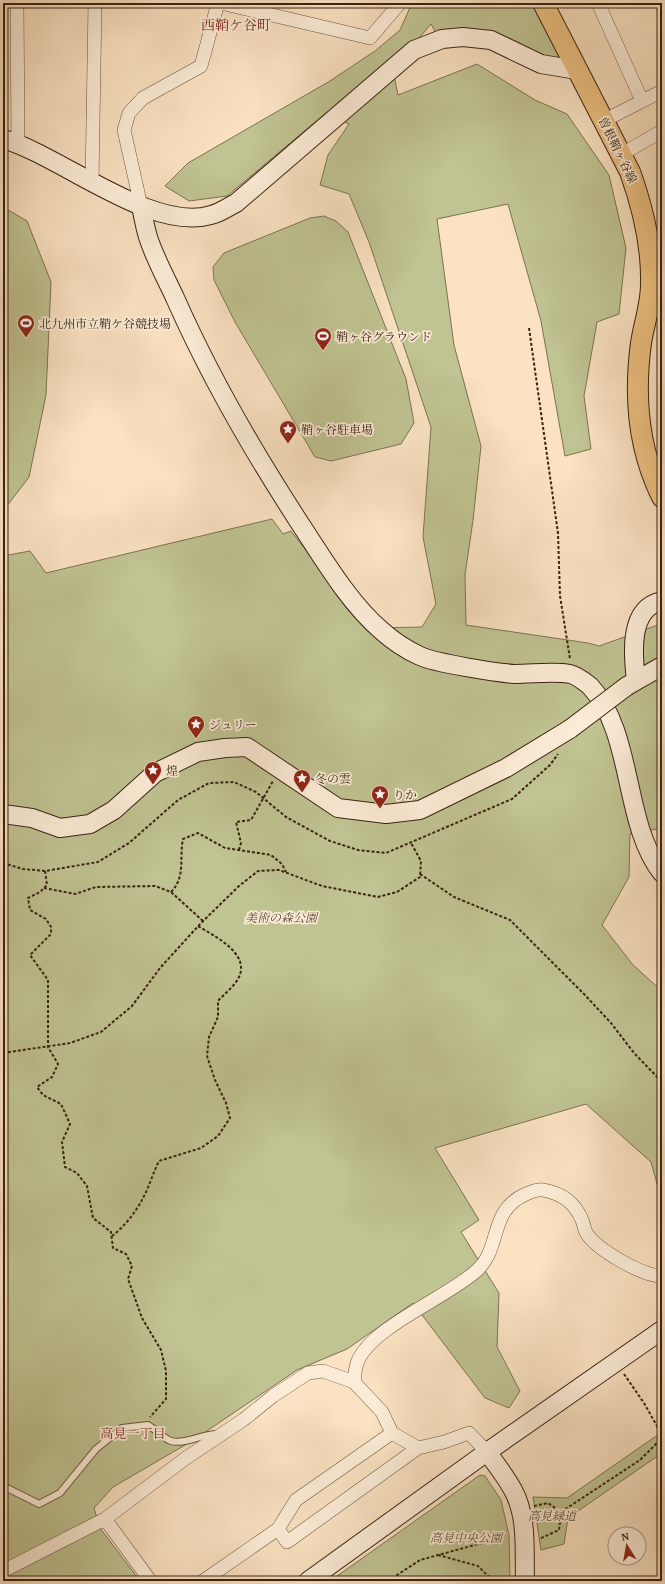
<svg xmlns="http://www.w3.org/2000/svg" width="665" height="1584" viewBox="0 0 665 1584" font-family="'Gentium Book Plus','Noto Serif JP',serif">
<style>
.green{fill:#c0c392;stroke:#7e7252}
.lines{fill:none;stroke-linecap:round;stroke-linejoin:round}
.lane-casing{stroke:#6b523f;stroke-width:8}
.street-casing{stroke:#6b523f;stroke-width:14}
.secondary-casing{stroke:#3b2213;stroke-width:20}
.primary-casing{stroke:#3b2213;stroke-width:22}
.path{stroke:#3b2213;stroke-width:2;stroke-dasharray:3 2;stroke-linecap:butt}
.lane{stroke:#fcecd7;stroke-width:6}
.street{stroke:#fcecd7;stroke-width:13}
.secondary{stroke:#fcecd7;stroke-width:18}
.primary{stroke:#edc181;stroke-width:20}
.secondary-bridge-casing{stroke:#3b2213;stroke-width:20;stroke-linecap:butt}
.secondary-bridge{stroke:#fcecd7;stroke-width:18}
.labels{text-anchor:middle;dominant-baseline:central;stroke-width:3.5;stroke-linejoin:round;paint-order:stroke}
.street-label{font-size:12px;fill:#3b2213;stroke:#fcecd7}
.poi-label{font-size:12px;fill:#3b2213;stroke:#fcecd7;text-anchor:start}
.park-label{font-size:12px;font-style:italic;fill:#5c4a33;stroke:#fcecd7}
.neighbourhood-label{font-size:13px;fill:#7a1f14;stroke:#fcecd7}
.quarter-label{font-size:14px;fill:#7a1f14;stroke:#fcecd7}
</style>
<rect width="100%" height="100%" fill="#fae2c2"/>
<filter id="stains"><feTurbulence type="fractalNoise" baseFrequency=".005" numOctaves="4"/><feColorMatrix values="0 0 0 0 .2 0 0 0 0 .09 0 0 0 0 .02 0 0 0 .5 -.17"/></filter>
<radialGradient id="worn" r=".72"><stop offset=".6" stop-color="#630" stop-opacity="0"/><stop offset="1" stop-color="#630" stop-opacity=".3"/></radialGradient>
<path class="green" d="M412 3H534L561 54 553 61 437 35 431 24 416 42 391 60 398 95 477 64 535 100 567 114 609 175 626 248 619 314 597 322 584 396 591 449 565 456 541 321 508 204 437 219 454 345 481 446 473 520 465 575 466 625 588 643 599 646 658 625H662V828L630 834 629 877 602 925 633 965 662 991V1202L651 1162 586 1104 435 1148 479 1220 461 1232 499 1293 497 1347 520 1391 509 1408 485 1398 413 1303 347 1349 297 1370 192 1441 113 1487 94 1508 100 1528 140 1581H3V556L30 551 46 573 272 519 283 534 291 531 366 628 422 627 436 604 423 537 431 427 369 242 349 194 320 185 328 155 349 124 326 113 227 196 189 201 165 186 188 163 330 81 375 51 400 30Z
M3 207 27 221 51 282 46 395 29 477 3 511Z
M324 216 336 221 348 232 406 379 414 423 401 444 331 461 315 457 235 322 214 280 213 267 224 253 310 218Z
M662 1432V1453L568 1518 564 1544 541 1550 533 1497 567 1498Z
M480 1475 485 1476 501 1500 509 1535 510 1581H330Z"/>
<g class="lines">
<g class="lane-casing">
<path id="lane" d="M3 1486 39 1504 60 1493 96 1449 122 1428 148 1425C155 1429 164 1439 171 1441 185 1445 204 1433 218 1434"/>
</g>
<g class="street-casing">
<path id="street" d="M17 3 18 143
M221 3 370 38 400 3
M598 3 642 101
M613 116 662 91
M629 150 662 131
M92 182 95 3
M141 206 124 130 129 113 143 98 201 66 218 3
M354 1382C355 1375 355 1367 358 1361 371 1328 447 1297 475 1272 503 1249 487 1211 526 1194 531 1192 537 1189 543 1190 561 1193 575 1203 582 1220 584 1224 584 1230 587 1234 598 1250 642 1276 662 1276
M105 1519 149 1579
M278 1529 287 1542 418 1448 444 1442 469 1433 487 1452
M3 1571 105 1519 186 1458 243 1420 273 1396 308 1373 323 1371 354 1382 382 1412 392 1433 418 1448
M203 1581 278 1529 296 1500 392 1433"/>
</g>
<g class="secondary-casing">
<path id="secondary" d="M3 139C60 155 152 233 211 215 220 213 228 207 236 203L414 50 442 39 463 37 491 40 541 64 577 70
M141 206C143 216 145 227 148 237 155 259 167 280 176 300 211 379 254 453 301 525 324 560 350 604 382 631 393 641 407 650 420 656 435 663 498 673 515 674 533 674 553 671 570 674 576 675 585 682 590 686 634 733 623 824 662 873
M636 681C633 655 628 608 662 601
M627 686 662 666
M3 814 32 818 60 828 90 824 114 810 155 773 198 752 225 748 247 747 338 808 386 814 420 810 506 768 570 729
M487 1452C496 1464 506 1477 513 1490 528 1517 524 1552 525 1581
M308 1581 487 1452 662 1330"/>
</g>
<g class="primary-casing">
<path id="primary" d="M543 3 630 172C643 208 652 247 651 285 651 304 644 324 641 343 634 395 638 449 662 497"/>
</g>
<path class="path" d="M529 328 558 533 560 596 570 659
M239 850 241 843 236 822 251 820 273 781
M3 863 23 869 45 871 98 862 129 843 178 800 209 783 234 782 256 792 286 817 330 841 358 850 386 853 512 799 550 765 558 754
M45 871 47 885 40 892 28 898 30 910 46 919 51 927V934L30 955 48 980V1047L58 1064 52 1077 37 1087 43 1095 61 1104 70 1124 62 1142 65 1167 77 1173 87 1186 93 1218 111 1232 113 1248 126 1254 132 1266 128 1279 142 1318 161 1350 166 1371V1399L150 1417
M420 874 454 897 510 920 584 994 611 1023 634 1053 662 1082
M44 888 75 894 96 887 155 886 171 892 203 921
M171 892C186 877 179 858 183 839L198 833 225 848 271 855 282 864 286 872
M3 1053 70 1043 101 1032 132 1006 160 968 201 923 239 886 258 871 279 870 322 886 378 897 397 892 420 877 421 861 411 843
M112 1236C124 1227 136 1212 143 1198 149 1187 153 1173 159 1161L201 1148 218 1136 230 1118 226 1103 215 1080 207 1056 209 1037 218 1017V1001C224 994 235 986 239 977 250 953 214 936 198 926
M624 1374 644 1403 662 1435
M534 1506 548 1503 561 1512 559 1530 539 1539
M561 1512 640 1460 662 1438
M438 1555 478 1566 493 1581
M388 1581 420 1560 482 1543"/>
<use href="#lane" class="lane"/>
<use href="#street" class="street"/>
<use href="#secondary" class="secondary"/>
<use href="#primary" class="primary"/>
<g class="secondary-bridge-casing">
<path id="secondary-bridge" d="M570 729 627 686"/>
</g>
<use href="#secondary-bridge" class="secondary-bridge"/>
</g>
<defs>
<g id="stadium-pin" transform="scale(0.9)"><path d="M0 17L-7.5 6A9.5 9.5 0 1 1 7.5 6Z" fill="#8f2418" stroke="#fcecd7"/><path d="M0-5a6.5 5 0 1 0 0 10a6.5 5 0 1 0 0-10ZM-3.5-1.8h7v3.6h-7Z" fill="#fff"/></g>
<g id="sight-pin" transform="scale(0.9)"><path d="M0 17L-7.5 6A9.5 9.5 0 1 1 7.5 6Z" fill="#8f2418" stroke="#fcecd7"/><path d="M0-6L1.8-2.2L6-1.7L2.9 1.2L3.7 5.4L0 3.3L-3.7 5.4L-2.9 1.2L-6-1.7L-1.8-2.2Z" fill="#fff"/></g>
</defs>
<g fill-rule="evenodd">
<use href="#stadium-pin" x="26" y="323"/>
<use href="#stadium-pin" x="323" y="336"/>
<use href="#sight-pin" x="288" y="429"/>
<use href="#sight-pin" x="196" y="724"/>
<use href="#sight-pin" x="153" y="770"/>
<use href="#sight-pin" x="302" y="778"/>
<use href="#sight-pin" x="380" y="794"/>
</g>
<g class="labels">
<g class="street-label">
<text transform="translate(618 150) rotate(64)">曽根鞘ヶ谷線</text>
</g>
<g class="poi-label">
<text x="39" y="323">北九州市立鞘ケ谷競技場</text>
<text x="336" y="336">鞘ヶ谷グラウンド</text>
<text x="301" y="429">鞘ヶ谷駐車場</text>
<text x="209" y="724">ジュリー</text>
<text x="166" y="770">煌</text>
<text x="315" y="778">冬の雲</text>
<text x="393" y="794">りか</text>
</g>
<g class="park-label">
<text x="281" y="917">美術の森公園</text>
<text x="552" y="1515">高見緑道</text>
<text x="466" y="1537">高見中央公園</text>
</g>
<g class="neighbourhood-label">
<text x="133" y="1433">高見一丁目</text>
</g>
<g class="quarter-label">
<text x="236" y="25">西鞘ケ谷町</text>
</g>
</g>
<rect width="665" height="1584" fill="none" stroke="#fae2c2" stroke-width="16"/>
<rect x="4" y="4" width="657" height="1576" fill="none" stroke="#3b2213" stroke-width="2"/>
<rect x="8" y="8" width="649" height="1568" fill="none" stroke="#3b2213"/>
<g transform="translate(627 1546) rotate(349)"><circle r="19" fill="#fcecd7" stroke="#af9b89"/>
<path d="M0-3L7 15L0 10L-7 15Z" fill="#8f2418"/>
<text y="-6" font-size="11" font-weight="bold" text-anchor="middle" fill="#3b2213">N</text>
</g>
<rect width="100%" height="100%" filter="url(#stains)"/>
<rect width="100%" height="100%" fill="url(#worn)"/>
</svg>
